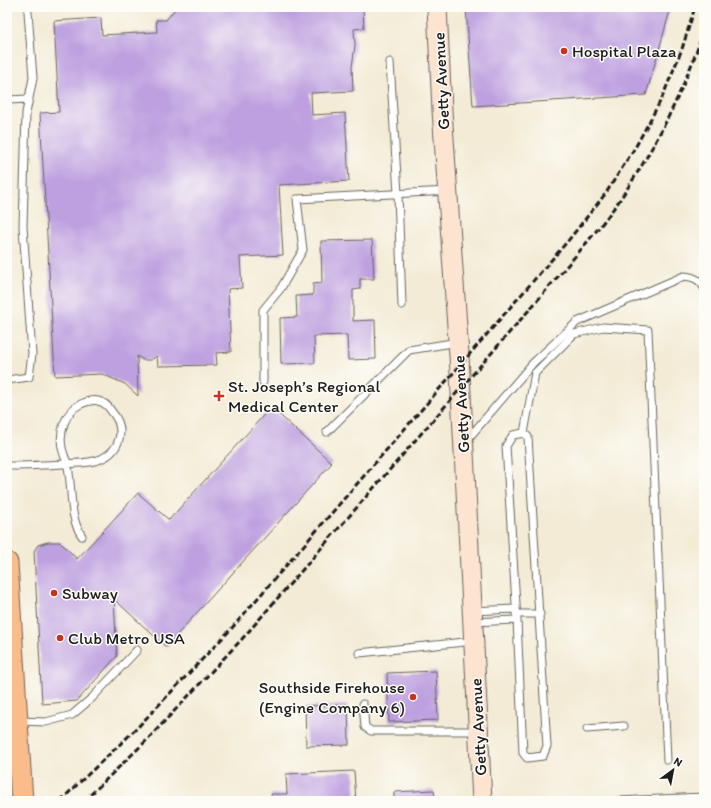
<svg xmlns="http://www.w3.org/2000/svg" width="711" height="808" viewBox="0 0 711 808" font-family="Itim,sans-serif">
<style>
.building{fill:#bea0e0}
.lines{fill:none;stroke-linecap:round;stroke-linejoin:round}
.lane-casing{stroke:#67645d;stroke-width:9}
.secondary-casing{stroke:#67645d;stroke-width:21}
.primary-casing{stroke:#67645d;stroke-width:23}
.lane{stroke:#fff;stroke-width:7}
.secondary{stroke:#fde4d1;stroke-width:19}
.primary{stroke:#fabc8b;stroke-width:21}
.rail{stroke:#1c1c1c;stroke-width:3;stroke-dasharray:6 3;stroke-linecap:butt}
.poi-dot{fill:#c8321e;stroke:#fdfcf7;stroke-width:1.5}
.labels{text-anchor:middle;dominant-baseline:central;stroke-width:3;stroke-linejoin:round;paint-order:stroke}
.poi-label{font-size:17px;fill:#1c1c1c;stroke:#fdfcf7;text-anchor:start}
.street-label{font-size:17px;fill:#1c1c1c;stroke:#fdfcf7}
</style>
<rect width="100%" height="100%" fill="#fdfcf7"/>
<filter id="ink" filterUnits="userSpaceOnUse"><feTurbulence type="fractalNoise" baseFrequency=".025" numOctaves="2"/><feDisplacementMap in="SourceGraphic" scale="8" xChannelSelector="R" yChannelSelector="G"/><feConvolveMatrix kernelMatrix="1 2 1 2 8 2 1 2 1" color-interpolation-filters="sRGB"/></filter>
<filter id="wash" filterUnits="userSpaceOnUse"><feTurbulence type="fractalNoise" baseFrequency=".012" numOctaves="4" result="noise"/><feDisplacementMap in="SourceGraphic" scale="16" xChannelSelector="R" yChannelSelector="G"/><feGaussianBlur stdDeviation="0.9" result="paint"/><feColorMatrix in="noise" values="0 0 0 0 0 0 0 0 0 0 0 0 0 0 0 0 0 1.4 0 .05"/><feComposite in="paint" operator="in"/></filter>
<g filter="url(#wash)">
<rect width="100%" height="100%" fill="#f3ebd5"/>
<g id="blocks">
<path class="building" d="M177 7H363L364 28 354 29 355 45 352 67 353 91 311 93 312 115 345 113 349 181 279 185 283 255 240 257 242 288 228 289 231 352 216 353 217 365 158 366 157 356 151 360H143L137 356 138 396 125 384 102 374 55 376 40 113 59 112 54 21 101 18 102 35 157 32 156 20H166Z
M466 7H671L646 95 473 106Z
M372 240 374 279H360V289L353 290V321L375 320 376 359 348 360 347 335 314 336 315 363 281 364 280 318 297 317 296 296 313 295V284L322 283 321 241Z
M271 407 332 463 166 647 114 599 117 656 77 701 42 704 34 551 38 545 48 542H60L77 559 138 493 169 520Z
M436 671 438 720 389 722 387 673Z
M348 705 349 745 306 746 305 706Z
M354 771 356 801H272L271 794H287L286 774Z
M434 790 435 801H394V792Z"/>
</g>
</g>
<g filter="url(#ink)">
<use href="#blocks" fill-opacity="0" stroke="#67645d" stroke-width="1"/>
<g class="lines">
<g class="lane-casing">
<path id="lane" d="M390 62 398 194 402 305
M7 100 29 99
M7 380 29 377 32 354 23 227 26 113 33 78 28 12
M263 382V310L281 288 303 250 297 199 448 191
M327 432 409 350 458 342
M524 433 528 437 547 746 543 756 527 758 523 753 517 620 506 446 513 435Z
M524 433 535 373 574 334 603 327 648 330 667 760
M466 441 533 363 577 322 684 276C693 277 700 279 704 288
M7 466C25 466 43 465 62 464 74 463 89 464 101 459 121 450 126 428 112 412 109 407 104 402 98 401 92 399 86 402 81 404 65 411 59 432 62 448 63 453 65 458 67 462 73 485 68 517 82 536
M472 611 516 609
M516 614H540
M473 622 517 620
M359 653 474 641
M363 704 365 727 371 731H478
M19 721 46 722 72 715 92 698 137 650
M587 729 624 726
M618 801 704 797"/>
</g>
<g class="secondary-casing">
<path id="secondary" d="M437 7 442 110 459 355 482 801"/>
</g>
<g class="primary-casing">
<path id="primary" d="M7 563 22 801"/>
</g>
<use href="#lane" class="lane"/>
<use href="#secondary" class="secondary"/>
<use href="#primary" class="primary"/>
<path class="rail" d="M60 801 136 729 231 629 567 242 606 193 636 146 662 98 682 49 695 7
M84 801 147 740 242 639 536 302C564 269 594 236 619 201 655 148 684 91 704 30"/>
</g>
</g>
<g class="poi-dot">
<circle cx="564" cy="51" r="4"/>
<path d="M217 390h4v4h4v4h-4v4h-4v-4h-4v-4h4z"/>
<circle cx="54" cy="593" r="4"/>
<circle cx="60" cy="638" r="4"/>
<circle cx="413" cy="697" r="4"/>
</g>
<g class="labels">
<g class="poi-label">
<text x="572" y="51">Hospital Plaza</text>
<text x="228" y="386">St. Joseph’s Regional<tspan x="228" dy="20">Medical Center</tspan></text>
<text x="62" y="593">Subway</text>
<text x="68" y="638">Club Metro USA</text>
<text x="405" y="687" text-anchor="end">Southside Firehouse<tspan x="405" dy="20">(Engine Company 6)</tspan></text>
</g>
<g class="street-label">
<text transform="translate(441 81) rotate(-93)">Getty Avenue</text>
<text transform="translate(461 404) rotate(-93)">Getty Avenue</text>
<text transform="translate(478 727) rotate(-93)">Getty Avenue</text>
</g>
</g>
<rect width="711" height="808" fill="none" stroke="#fdfcf7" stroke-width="24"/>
<g transform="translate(673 770) rotate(32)" stroke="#fdfcf7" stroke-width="3" paint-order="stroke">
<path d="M0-3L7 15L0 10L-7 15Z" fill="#1c1c1c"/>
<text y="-6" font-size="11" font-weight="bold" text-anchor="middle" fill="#1c1c1c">N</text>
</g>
</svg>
